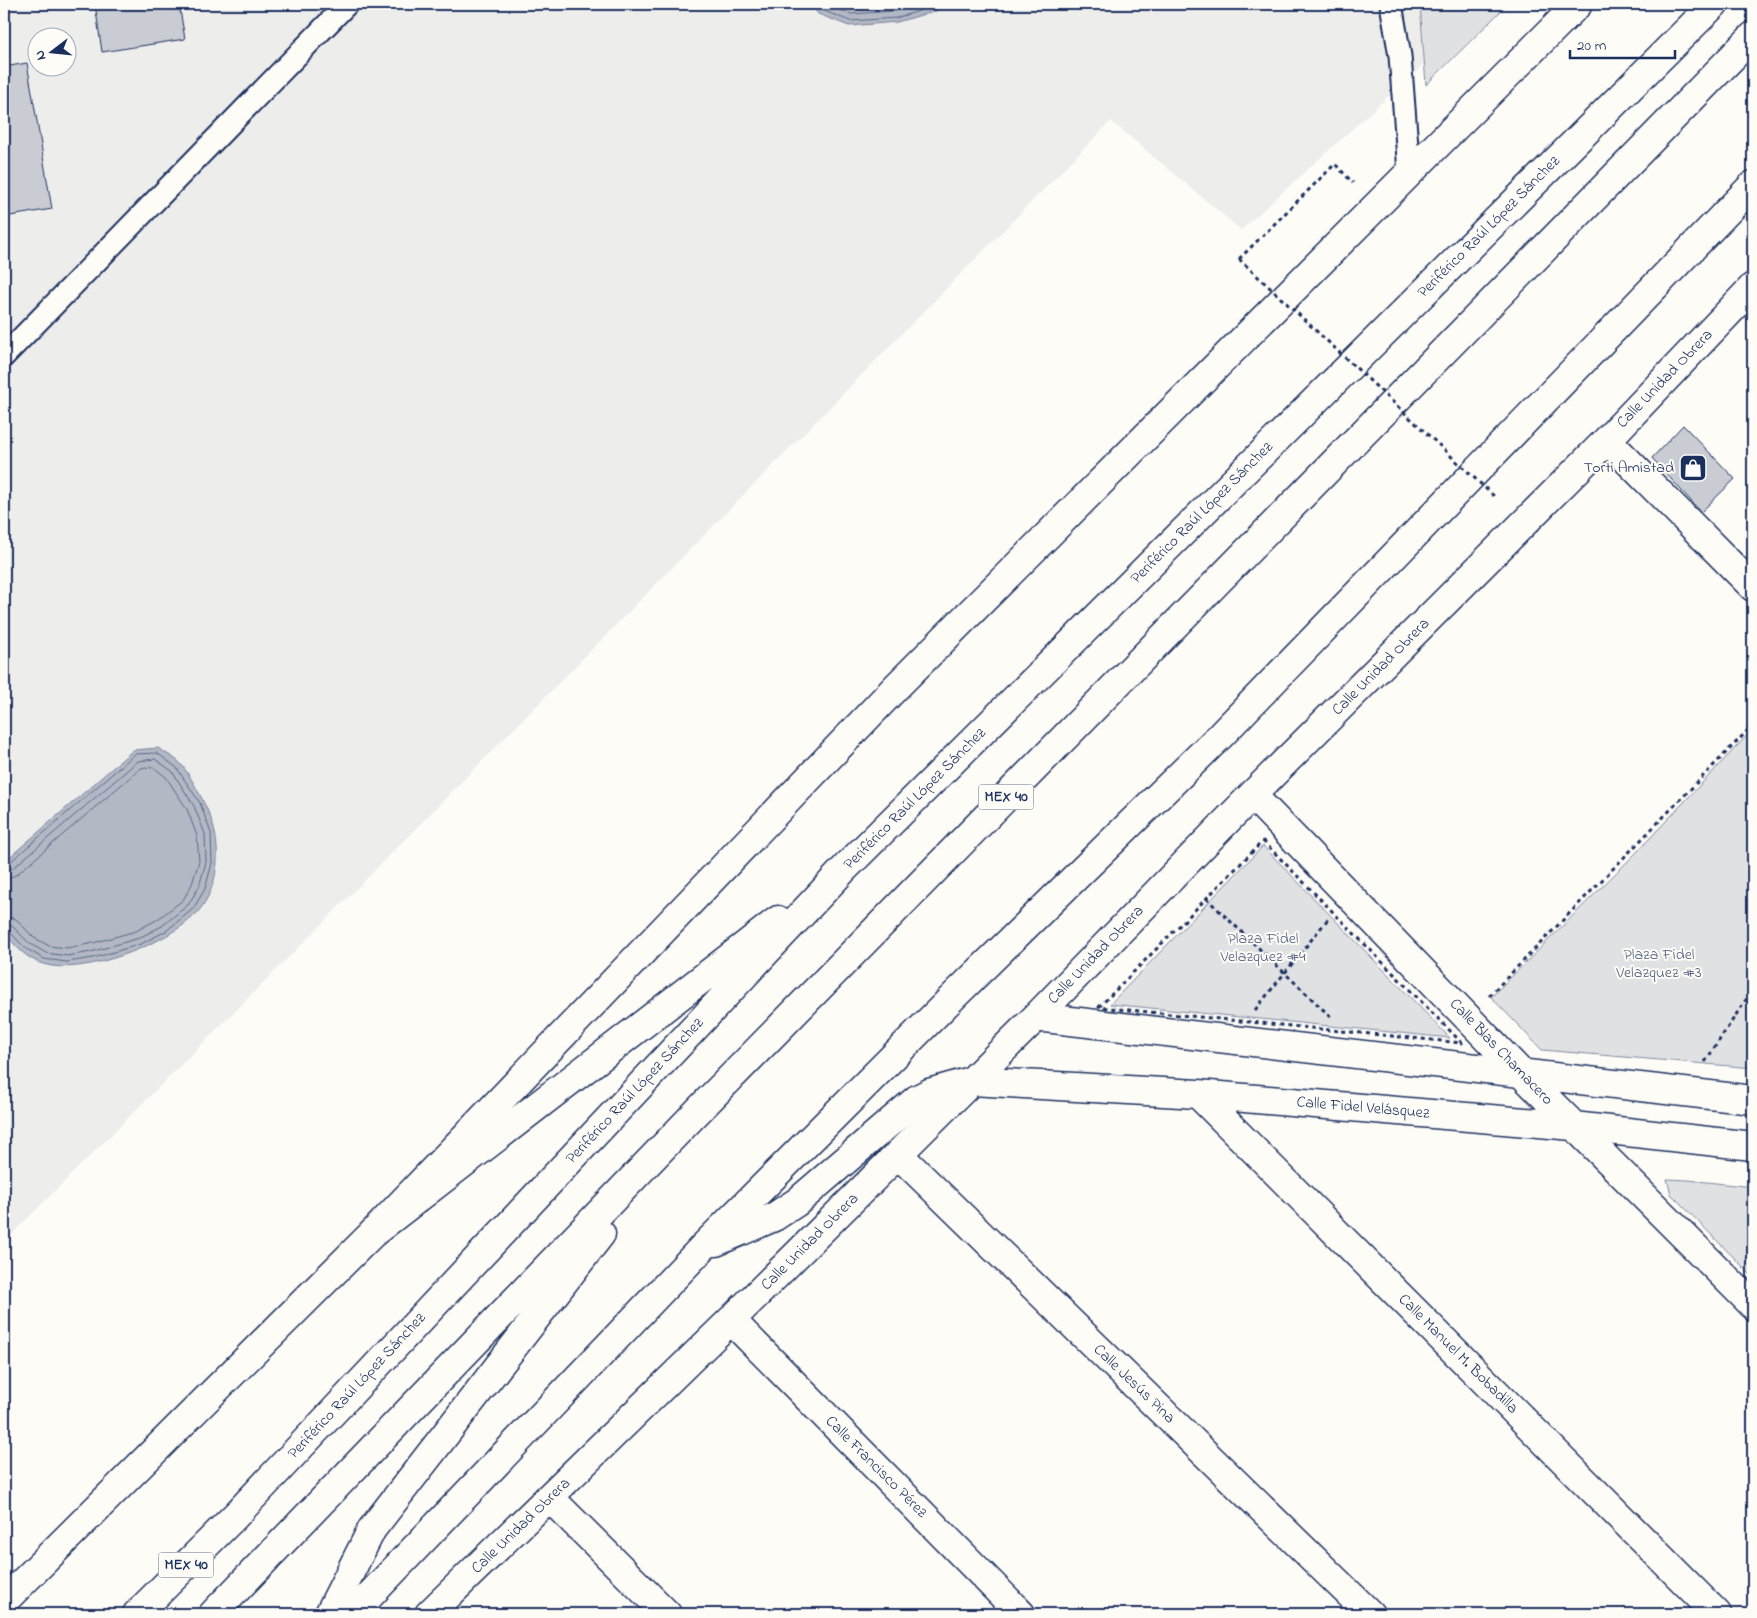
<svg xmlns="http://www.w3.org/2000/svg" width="1757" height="1618" viewBox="0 0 1757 1618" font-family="'Indie Flower',sans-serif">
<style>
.built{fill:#edeeec;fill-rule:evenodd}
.green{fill:#e0e1e3;stroke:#7e88a0}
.water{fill:#b3b8c5;stroke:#76819c}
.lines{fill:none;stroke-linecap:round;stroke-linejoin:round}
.shore{stroke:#586687;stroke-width:1}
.building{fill:#c9ccd3;stroke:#1b2f5e}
.lane-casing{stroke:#1b2f5e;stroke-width:25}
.street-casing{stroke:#1b2f5e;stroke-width:31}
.secondary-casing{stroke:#1b2f5e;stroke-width:31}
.highway-casing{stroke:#1b2f5e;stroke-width:31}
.path{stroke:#1b2f5e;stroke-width:3;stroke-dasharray:4 4;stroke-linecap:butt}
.lane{stroke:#fdfcf7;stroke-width:21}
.street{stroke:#fdfcf7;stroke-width:28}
.secondary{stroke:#fdfcf7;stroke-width:28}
.highway{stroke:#fdfcf7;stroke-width:28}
.path-bridge{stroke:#1b2f5e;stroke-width:3;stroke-dasharray:4 4;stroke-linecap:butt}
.labels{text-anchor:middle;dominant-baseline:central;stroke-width:4;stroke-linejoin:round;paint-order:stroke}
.shield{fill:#fdfcf7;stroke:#5f6c8c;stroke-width:1}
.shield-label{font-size:15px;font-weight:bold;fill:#1b2f5e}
.street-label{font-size:16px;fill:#1b2f5e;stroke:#fdfcf7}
.poi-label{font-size:16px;fill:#1b2f5e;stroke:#fdfcf7;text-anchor:end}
.park-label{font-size:16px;fill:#4c5c7f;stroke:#fdfcf7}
</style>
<rect width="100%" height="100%" fill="#fdfcf7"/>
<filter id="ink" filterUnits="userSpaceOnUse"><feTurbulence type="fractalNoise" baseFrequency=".02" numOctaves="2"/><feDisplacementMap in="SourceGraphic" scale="10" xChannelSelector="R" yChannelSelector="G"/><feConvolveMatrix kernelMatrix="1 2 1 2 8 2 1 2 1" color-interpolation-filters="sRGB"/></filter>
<g filter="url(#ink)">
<path class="built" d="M4 4H1490L1241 230 1111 121 317 929 4 1242ZM38 38H68V68H38Z"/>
<path class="green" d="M1420 4H1508L1426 85Z
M1753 729V1068L1542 1050 1491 997 1634 855Z
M1263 846 1450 1038 1110 1004Z
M1667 1179 1688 1180 1753 1187V1277L1671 1194Z"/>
<path class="water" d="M811 4H941L936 11 897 22 849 26 818 14Z
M158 748C165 753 174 757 180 763 190 774 204 802 210 816 222 846 220 887 197 913 169 943 83 977 43 964 33 961 22 953 15 945 11 940 6 936 4 930V862L133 750Z"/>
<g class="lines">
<path class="shore" d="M817 4 822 10 850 21 896 18 932 7 935 4
M825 4 851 14 895 11 921 4
M4 865 9 863 135 754 157 753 176 767 200 803 211 833 212 863 205 889 193 909 166 931 141 944 93 958 67 962 44 959 25 948 9 931 4 930
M4 871 13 868 138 761 155 759 172 771 194 806 205 834 206 862 199 887 188 905 162 926 139 938 91 952 67 956 46 953 29 943 12 926 4 924
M4 879 10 878 17 874 141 768 153 767 166 777 187 809 197 836 199 861 192 884 183 900 158 919 136 931 89 944 67 948 49 946 33 937 16 919 4 916"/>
</g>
<path class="building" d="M95 4H179L185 39 102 52Z
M27 63 52 209 4 217V67Z
M1683 425 1735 479 1701 512 1652 458Z"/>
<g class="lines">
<g class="lane-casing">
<path id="lane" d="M1391 4 1400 56 1409 172
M4 356 347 4"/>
</g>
<g class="street-casing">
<path id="street" d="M1607 440 1753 587
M1252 795 1521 1073 1753 1305
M1036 1017 1753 1100
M971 1081 1198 1094 1573 1126 1753 1146
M1198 1094 1717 1614
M898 1154 1370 1614
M731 1320 1021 1614
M550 1498 667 1614
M429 1614 731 1320 1036 1017 1252 795 1607 440 1753 287"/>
</g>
<g class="secondary-casing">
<path id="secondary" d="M716 1242 774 1217 797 1202 917 1099 929 1093 971 1081
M4 1601 373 1233 897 686 1578 4
M352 1614 703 1247 956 994 1220 736 1753 185"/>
</g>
<g class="highway-casing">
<path id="highway" d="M373 1233 778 920
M137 1614 236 1515 846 867 1714 4
M213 1614 692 1117 1753 36
M329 1614 372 1529 601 1234"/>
</g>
<path class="path" d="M1239 259 1335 164 1353 183
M1263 841 1462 1043 1099 1007Z
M1206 898 1332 1018
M1489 996 1753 725
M1255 1010 1328 919
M1705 1062 1745 1001 1753 993"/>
<use href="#lane" class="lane"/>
<use href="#street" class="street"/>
<use href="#secondary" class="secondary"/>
<use href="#highway" class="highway"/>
<path class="path-bridge" d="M1239 259 1496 498"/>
</g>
</g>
<defs>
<g id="shop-square" transform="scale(1.4375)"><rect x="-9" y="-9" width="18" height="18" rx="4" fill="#1b2f5e" stroke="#fdfcf7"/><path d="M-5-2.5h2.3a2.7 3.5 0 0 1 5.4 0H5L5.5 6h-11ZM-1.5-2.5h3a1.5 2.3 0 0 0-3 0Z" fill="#fff"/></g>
</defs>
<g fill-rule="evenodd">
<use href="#shop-square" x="1693" y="468"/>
</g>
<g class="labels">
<g class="shield">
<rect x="978.5" y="784.5" width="55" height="25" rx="4"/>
<rect x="158.5" y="1552.5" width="55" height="25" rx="4"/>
</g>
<g class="shield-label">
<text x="1006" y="797">MEX 40</text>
<text x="186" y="1565">MEX 40</text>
</g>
<g class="street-label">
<text transform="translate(1489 227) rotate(-45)">Periférico Raúl López Sánchez</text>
<text transform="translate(1665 379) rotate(-46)">Calle Unidad Obrera</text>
<text transform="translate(1202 513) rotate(-45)">Periférico Raúl López Sánchez</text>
<text transform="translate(1381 667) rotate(-45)">Calle Unidad Obrera</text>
<text transform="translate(915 799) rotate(-45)">Periférico Raúl López Sánchez</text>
<text transform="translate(1096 955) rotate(-46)">Calle Unidad Obrera</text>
<text transform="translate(1501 1052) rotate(46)">Calle Blas Chamacero</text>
<text transform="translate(635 1091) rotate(-47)">Periférico Raúl López Sánchez</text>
<text transform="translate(1363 1108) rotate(5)">Calle Fidel Velásquez</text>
<text transform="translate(810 1242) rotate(-45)">Calle Unidad Obrera</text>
<text transform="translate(1458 1354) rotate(45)">Calle Manuel M. Bobadilla</text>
<text transform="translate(1134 1384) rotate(44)">Calle Jesús Pina</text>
<text transform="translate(357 1386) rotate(-47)">Periférico Raúl López Sánchez</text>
<text transform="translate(876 1467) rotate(45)">Calle Francisco Pérez</text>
<text transform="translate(521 1526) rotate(-44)">Calle Unidad Obrera</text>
</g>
<g class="poi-label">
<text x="1674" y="468">Torti Amistad</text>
</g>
<g class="park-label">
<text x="1263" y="939">Plaza Fidel<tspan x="1263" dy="18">Velazquez #4</tspan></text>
<text x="1659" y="955">Plaza Fidel<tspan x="1659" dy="18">Velazquez #3</tspan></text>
</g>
</g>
<rect width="1757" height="1618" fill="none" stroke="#fdfcf7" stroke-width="20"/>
<rect x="10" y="10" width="1737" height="1598" fill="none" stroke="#1b2f5e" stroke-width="2" filter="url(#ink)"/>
<g transform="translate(52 52) rotate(254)"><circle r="24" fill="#fdfcf7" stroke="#a3aaba"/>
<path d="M0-4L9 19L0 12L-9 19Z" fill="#1b2f5e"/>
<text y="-8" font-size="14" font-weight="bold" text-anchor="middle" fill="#1b2f5e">N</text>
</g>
<path d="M1570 50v8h105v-8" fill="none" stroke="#1b2f5e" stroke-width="2.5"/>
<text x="1577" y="50" font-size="15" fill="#1b2f5e" stroke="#fdfcf7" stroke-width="4" paint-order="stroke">20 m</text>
</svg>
